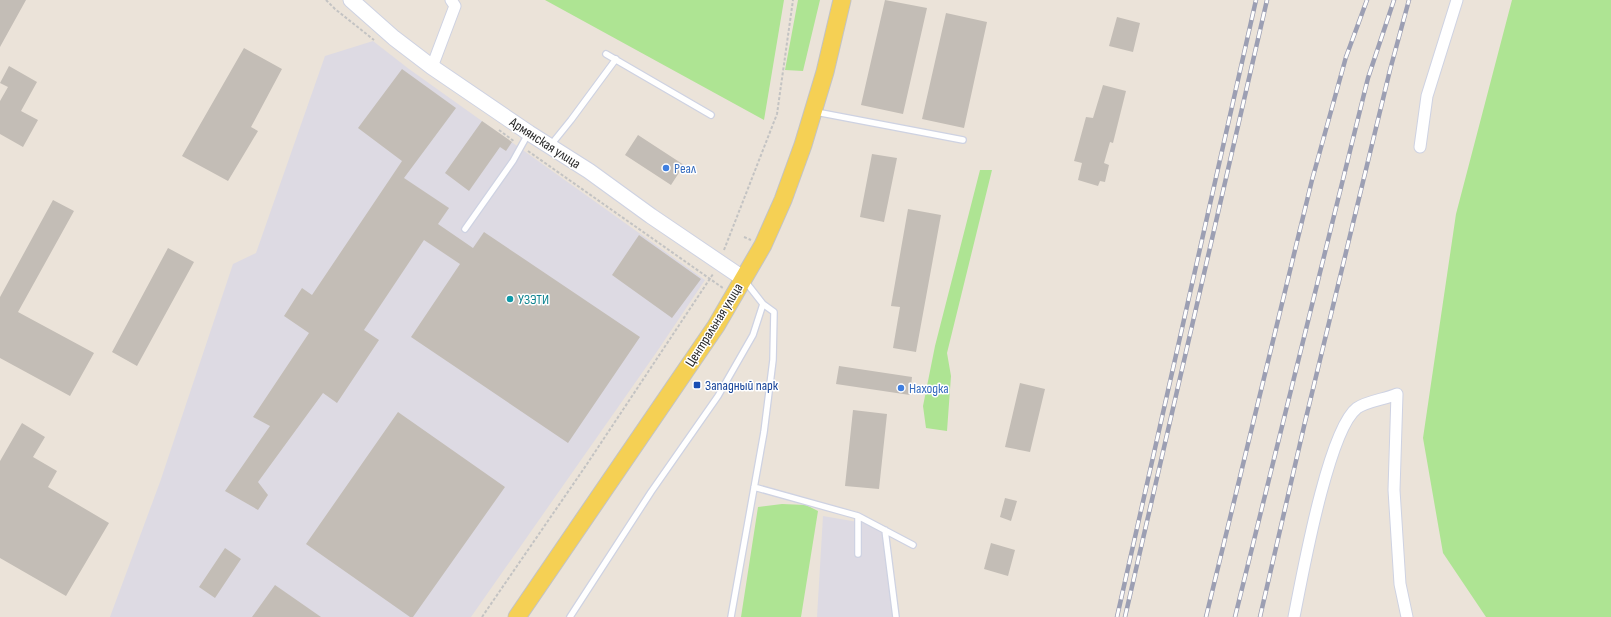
<svg xmlns="http://www.w3.org/2000/svg" width="1611" height="617" viewBox="0 0 1611 617" font-family="'Sofia Sans Condensed',sans-serif">
<style>
.industrial{fill:#dddae3}
.green{fill:#aee493}
.building{fill:#c3bdb6}
.lines{fill:none;stroke-linecap:round;stroke-linejoin:round}
.lane-casing{stroke:#ced2e2;stroke-width:8}
.street-casing{stroke:#ced2e2;stroke-width:13}
.secondary-casing{stroke:#ced2e2;stroke-width:17}
.primary-casing{stroke:#c3c3c3;stroke-width:19}
.path{stroke:#c3c3c3;stroke-width:2;stroke-dasharray:3 2;stroke-linecap:butt}
.lane{stroke:#fff;stroke-width:5.5}
.street{stroke:#fff;stroke-width:11}
.secondary{stroke:#fff;stroke-width:15}
.primary{stroke:#f5d054;stroke-width:17}
.rail-casing{stroke:#9c9fb3;stroke-width:4.5}
.rail{stroke:#fff;stroke-width:3;stroke-dasharray:9;stroke-linecap:butt}
.shop-dot{fill:#3f7fe0;stroke:#fff;stroke-width:1.5}
.culture-dot{fill:#0f9aa8;stroke:#fff;stroke-width:1.5}
.transit-dot{fill:#1a4fb4;stroke:#fff;stroke-width:1.5}
.labels{text-anchor:middle;dominant-baseline:central;stroke-width:3;stroke-linejoin:round;paint-order:stroke}
.street-label{font-size:14px;fill:#282828;stroke:#fff}
.shop-label{font-size:14px;fill:#366cbe;stroke:#fff;text-anchor:start}
.culture-label{font-size:14px;fill:#0d838f;stroke:#fff;text-anchor:start}
.transit-label{font-size:14px;fill:#164399;stroke:#fff;text-anchor:start}
</style>
<rect width="100%" height="100%" fill="#ebe3d9"/>
<path class="industrial" d="M373 41 409 69 705 280 656 353 471 617H110L160 482 233 264 256 253 325 56Z
M823 516 881 526 893 617H817Z"/>
<path class="green" d="M545 0H784L764 120Z
M798 0H820L803 71 785 70Z
M1512 0H1611V617H1486L1443 553 1423 438 1456 214Z
M980 170H992L947 353 951 376 947 431 926 428 923 406 935 346Z
M782 504 806 505 818 511 801 617H741L758 507Z"/>
<path class="building" d="M0 0H26L0 47Z
M885 0 927 8 903 114 861 105Z
M946 13 987 22 964 128 922 119Z
M1117 17 1140 23 1133 52 1109 46Z
M244 48 282 69 251 127 258 131 228 181 182 156Z
M9 66 37 82 21 111 38 120 23 147 0 134V101L8 87 0 83Z
M402 69 456 108 404 178 449 208 438 224 473 248 484 232 640 337 568 443 411 337 460 264 424 240 364 330 379 340 337 403 323 393 258 482 268 495 258 510 225 491 270 426 253 417 309 333 284 316 302 288 312 295 402 161 358 128Z
M1103 85 1126 91 1113 143 1110 142 1104 163 1109 165 1105 182 1100 181 1098 186 1078 180 1082 163 1074 161 1086 117 1093 118Z
M482 121 512 142 506 151 500 147 469 191 445 173Z
M638 135 684 165 671 185 625 155Z
M872 154 897 158 884 222 860 217Z
M53 200 74 211 18 312 94 353 70 396 0 358V297Z
M908 209 941 215 916 352 893 348 900 307 891 306Z
M639 235 701 279 672 318 612 275Z
M168 248 194 262 137 366 112 352Z
M839 366 912 377 910 395 836 384Z
M1020 383 1045 389 1030 452 1005 447Z
M853 410 887 414 879 489 845 486Z
M398 412 505 487 413 617H410L306 544Z
M22 423 45 437 33 457 57 471 48 487 109 523 66 596 0 558V461Z
M1005 498 1017 501 1011 521 1000 517Z
M991 543 1015 550 1008 576 984 569Z
M225 548 241 559 215 598 199 587Z
M275 585 321 617H252Z"/>
<g class="lines">
<g class="lane-casing">
<path id="lane" d="M606 54 711 115
M816 112 963 140
M550 146 571 120 616 59
M465 229 513 161 528 134
M754 487 858 516V554
M858 516 913 545
M885 530 896 617
M570 617 651 492 718 396 753 335 763 304
M731 617 764 432 773 360 774 312 763 304 745 281"/>
</g>
<g class="street-casing">
<path id="street" d="M432 67 455 6 451 0
M1420 147 1427 96 1457 0
M1294 617C1302 577 1328 430 1357 408 1367 401 1386 399 1397 394L1394 490 1400 584 1407 617"/>
</g>
<g class="secondary-casing">
<path id="secondary" d="M351 0 394 38 432 67 529 133 589 171 651 216 744 279"/>
</g>
<g class="primary-casing">
<path id="primary" d="M517 617 716 326 763 245 783 200 803 145 825 72 842 0"/>
</g>
<path class="path" d="M326 0 335 9 374 40
M499 130 515 142
M528 151 723 288
M744 237 751 240
M724 250 777 114 793 0
M482 617 587 464 713 274"/>
<use href="#lane" class="lane"/>
<use href="#street" class="street"/>
<use href="#secondary" class="secondary"/>
<use href="#primary" class="primary"/>
<g class="rail-casing">
<path id="rail" d="M1117 617 1256 0
M1125 617 1267 0
M1206 617 1312 180 1346 57 1367 0
M1235 617 1368 78 1394 0
M1260 617 1305 422 1390 70 1409 0"/>
</g>
<use href="#rail" class="rail"/>
</g>
<g class="shop-dot">
<circle cx="666" cy="168" r="4"/>
<circle cx="901" cy="388" r="4"/>
</g>
<circle class="culture-dot" cx="510" cy="299" r="4"/>
<rect class="transit-dot" x="693" y="381" width="8" height="8" rx="2"/>
<g class="labels">
<g class="street-label">
<text transform="translate(545 143) rotate(33)">Армянская улица</text>
<text transform="translate(714 325) rotate(-58)">Центральная улица</text>
</g>
<g class="shop-label">
<text x="674" y="168">Реал</text>
<text x="909" y="388">Находка</text>
</g>
<g class="culture-label">
<text x="518" y="299">УЗЭТИ</text>
</g>
<g class="transit-label">
<text x="705" y="385">Западный парк</text>
</g>
</g>
</svg>
